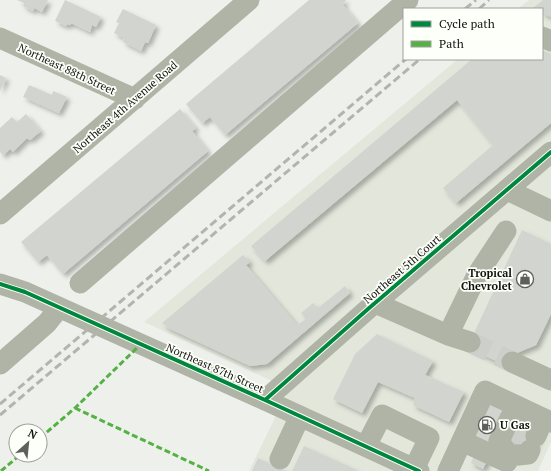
<svg xmlns="http://www.w3.org/2000/svg" width="551" height="471" viewBox="0 0 551 471" font-family="'PT Serif',serif">
<style>
.built{fill:#e3e7db}
.building{fill:#d2d4d0;filter:url(#shadow)}
.lines{fill:none;stroke-linecap:round;stroke-linejoin:round}
.minor-tunnel{stroke:#cdcfca;stroke-width:21;stroke-dasharray:21 10;stroke-linecap:butt}
.minor{stroke:#b0b4a7;stroke-width:21}
.rail{stroke:#b2b4ad;stroke-width:3;stroke-dasharray:8 4;stroke-linecap:butt}
.quiet{stroke:#54b144;stroke-width:3;stroke-dasharray:6 3;stroke-linecap:butt}
.cycleway-casing{stroke:#fdfff9;stroke-width:6}
.cycleway{stroke:#00873e;stroke-width:4}
.labels{text-anchor:middle;dominant-baseline:central;stroke-width:3.5;stroke-linejoin:round;paint-order:stroke}
.street-label{font-size:11px;fill:#11120e;stroke:#fdfff9}
.poi-label{font-size:11px;font-weight:bold;fill:#11120e;stroke:#fdfff9;text-anchor:end}
</style>
<defs>
<filter id="shadow"><feDropShadow dx="3.5" dy="3.5" stdDeviation="2" flood-color="#0004"/></filter>
</defs>
<rect width="100%" height="100%" fill="#eef0eb"/>
<path class="built" d="M529 0H551V442L538 471H249L289 389 144 322 458 59H542V9H518Z"/>
<path class="building" d="M17 0H48L42 12 34 8 33 11 23 6 24 3Z
M65 0 101 17 96 27 92 25 90 32 71 23 70 25 67 24 66 26 55 21Z
M309 0H345L346 1 342 4 358 23 225 135 210 117 202 123 186 104Z
M543 0H551V17L542 13V9L533 8Z
M123 9 156 25 148 43 145 42 141 51 123 42 124 38 114 33 119 23 116 22Z
M542 50 551 54V123L456 203 443 188 493 145 457 100 265 261 251 246 472 59H542Z
M0 75 6 78 0 91Z
M29 85 52 95 53 91 67 97 59 113 23 97Z
M180 109 196 128 192 131 208 151 63 274 47 255 38 262 21 242Z
M26 114 41 131 30 140 27 138 13 152 10 149 3 155 0 152V128L12 117 17 122Z
M522 230 551 244V314L536 345 517 353 510 367 467 348Z
M243 255 250 262 246 265 297 325 306 319 301 313 313 303 318 308 345 286 350 293 267 364 250 366 168 328 162 323Z
M377 334 433 361 425 375 464 392 449 422 413 405 415 398 378 382 362 413 333 399 355 354Z
M485 398 510 409 489 452 464 440Z
M511 424 539 437 532 451 505 438Z
M304 446 359 471H292Z
M476 451 489 457 483 469 471 463Z
M258 458 286 471H252Z"/>
<g class="lines">
<path class="minor-tunnel" d="M470 342 512 362
M515 443 521 429"/>
<path class="minor" d="M542 37 551 41
M0 38 135 99
M507 190 551 211
M0 214 249 0
M80 283 408 0
M0 284 25 292 265 400 419 471
M375 303 448 335 477 275 506 231
M448 335 470 342
M512 362 551 380
M0 364 47 323 59 308
M265 400 368 309 551 152
M462 441 507 462
M366 446 382 415 429 438 413 471
M530 450 528 454 509 456 499 441 510 418 527 417 539 429 536 436
M280 459 300 416
M448 471 485 391 551 422"/>
<path class="rail" d="M465 9 476 0
M479 9 489 0
M0 404 406 59
M0 415 420 59"/>
<path class="quiet" d="M75 408 209 471
M40 438 75 408 141 344
M1 471 20 455"/>
<g class="cycleway-casing">
<path id="cycleway" d="M0 284 25 292 265 400 419 471
M265 400 368 309 551 152"/>
</g>
<use href="#cycleway" class="cycleway"/>
</g>
<defs>
<g id="shop-ring" transform="scale(0.9)"><circle r="9.5" fill="#fdfff9" stroke="#5e605b" stroke-width="1.5"/><path d="M-5-2.5h2.3a2.7 3.5 0 0 1 5.4 0H5L5.5 6h-11ZM-1.5-2.5h3a1.5 2.3 0 0 0-3 0Z" fill="#5e605b"/></g>
<g id="fuel-ring" transform="scale(0.9)"><circle r="9.5" fill="#fdfff9" stroke="#5e605b" stroke-width="1.5"/><path d="M-5.5-6h7V0h2V4h1.3V-2.5L3-4.5l.8-.8L6-3V5H2.5V1h-1V6h-7ZM-4.2-4.7v3.2H.2V-4.7Z" fill="#5e605b"/></g>
</defs>
<g fill-rule="evenodd">
<use href="#shop-ring" x="525" y="279"/>
<use href="#fuel-ring" x="487" y="425"/>
</g>
<g class="labels">
<g class="street-label">
<text transform="translate(67 69) rotate(25)">Northeast 88th Street</text>
<text transform="translate(125 107) rotate(-41)">Northeast 4th Avenue Road</text>
<text transform="translate(402 269) rotate(-41)">Northeast 5th Court</text>
<text transform="translate(215 368) rotate(24)">Northeast 87th Street</text>
</g>
<g class="poi-label">
<text x="512" y="273">Tropical<tspan x="512" dy="13">Chevrolet</tspan></text>
<text x="500" y="425" text-anchor="start">U Gas</text>
</g>
</g>
<rect x="403" y="8" width="140" height="52" fill="#fdfff9" stroke="#9fa09b"/>
<rect x="411" y="21" width="20" height="6" fill="#00873e" stroke="#9fa09b"/>
<text x="439" y="28" font-size="12" fill="#11120e">Cycle path</text>
<rect x="411" y="41" width="20" height="6" fill="#54b144" stroke="#9fa09b"/>
<text x="439" y="48" font-size="12" fill="#11120e">Path</text>
<g transform="translate(28 443) rotate(27)"><circle r="19" fill="#fdfff9" stroke="#9fa09b"/>
<path d="M0-3L7 15L0 10L-7 15Z" fill="#5e605b"/>
<text y="-6" font-size="11" font-weight="bold" text-anchor="middle" fill="#11120e">N</text>
</g>
</svg>
